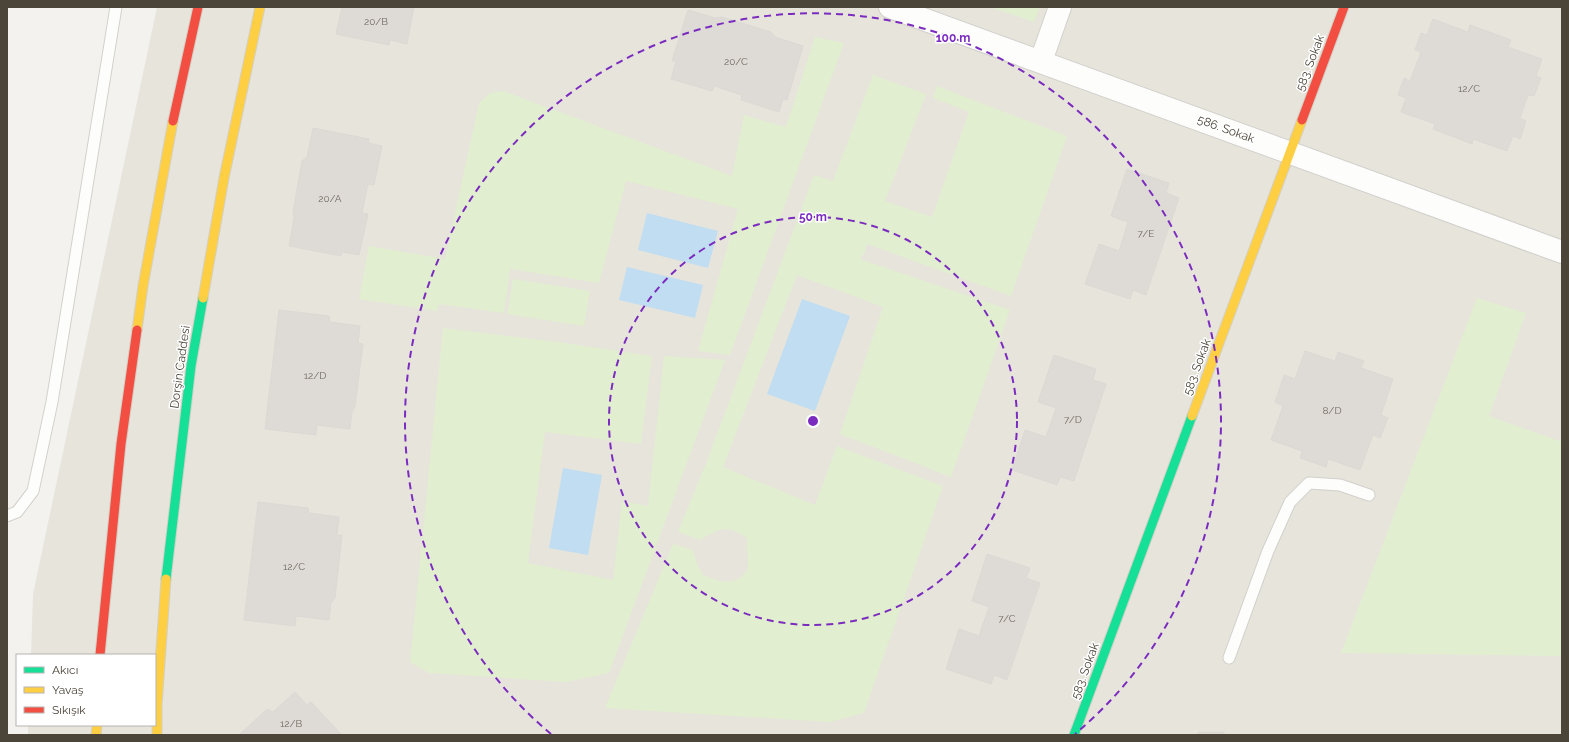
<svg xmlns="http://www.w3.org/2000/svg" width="1569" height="742" viewBox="0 0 1569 742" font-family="Raleway,sans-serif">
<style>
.residential{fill:#e7e4dc}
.green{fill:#e1eecf}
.water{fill:#c0ddf1}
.building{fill:#dedbd6;stroke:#dcd9d4}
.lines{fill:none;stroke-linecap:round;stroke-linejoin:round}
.lane-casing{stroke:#d2d0cb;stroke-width:13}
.street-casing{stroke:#d2d0cb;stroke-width:24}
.fast-casing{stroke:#d3cfc5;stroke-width:11}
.slow-casing{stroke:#d3cfc5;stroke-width:11}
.jam-casing{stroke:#d3cfc5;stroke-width:11}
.lane{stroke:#fdfdfc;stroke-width:11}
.street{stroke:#fdfdfc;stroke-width:22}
.fast{stroke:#16e098;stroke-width:9}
.slow{stroke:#ffcf43;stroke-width:9}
.jam{stroke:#f24e42;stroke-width:9}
.ring{fill:none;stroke:#7b2cbf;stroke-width:2;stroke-dasharray:7 5}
.labels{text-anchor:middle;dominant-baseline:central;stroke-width:3;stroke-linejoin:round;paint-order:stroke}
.number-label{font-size:10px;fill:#706a61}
.street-label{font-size:12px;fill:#4b4439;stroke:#fff}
.centre{fill:#7b2cbf;stroke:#fff;stroke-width:2}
.ring-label{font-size:12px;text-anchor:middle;font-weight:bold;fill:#7b2cbf;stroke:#fff;stroke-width:3;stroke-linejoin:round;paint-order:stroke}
</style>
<rect width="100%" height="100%" fill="#f4f2ee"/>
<path class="residential" d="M157 7H1562V735H28V725H155V655H31L33 594Z"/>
<path class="green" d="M990 7H1040L1034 22Z
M815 37 844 43 730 355 698 351 738 209 626 181 599 283 510 269 504 313 439 304 437 311 359 299 369 246 445 259 479 103 490 93 503 91 732 176 744 115 786 127Z
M873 75 926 94 885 201 932 217 969 112 933 98 937 86 1067 136 1011 296 867 244 865 252 860 259 1010 310 951 477 840 434 883 307 797 275 723 467 815 505 837 446 943 486 864 713 830 722 605 708 673 544 693 550 697 564 703 575C713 579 727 585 738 579 742 577 745 572 748 569L747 538C725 524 722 528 700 540L678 532 707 461 814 175 833 181Z
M513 279 590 291 584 326 507 314Z
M1477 298 1526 313 1489 416 1562 442V656L1341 653Z
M443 328 558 342 652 356 641 444 545 432 528 563 613 580 622 501 648 506 664 356 725 360 609 673 566 682 429 673 410 662Z"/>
<path class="water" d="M647 213 718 231 708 268 638 250Z
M627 267 703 285 695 318 619 300Z
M802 299 850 316 815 411 767 394Z
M563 468 602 475 588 555 549 548Z"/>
<path class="building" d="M342 7H414L407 44 390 40 389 45 336 34Z
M688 10 715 18 722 17 771 32 775 37 803 46 787 100 783 99 779 112 741 100 742 95 714 86 712 91 671 79 676 61H672Z
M1433 19 1468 32 1470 25 1511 40 1508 47 1542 59 1536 76 1541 78 1534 96 1528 95 1520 118 1526 121 1520 139 1513 136 1507 151 1473 139 1472 144 1433 129 1435 124 1401 112 1406 98 1398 95 1404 78 1410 81 1421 52 1415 50 1421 33 1427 35Z
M313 128 369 139 368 143 382 146 374 185 368 184 362 213 368 214 359 255 342 252 341 256 289 246 294 218 293 212 302 161 307 157Z
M1127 169 1169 183 1166 193 1179 198 1146 295 1133 290 1130 299 1085 284 1099 244 1119 251 1128 222 1111 216Z
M279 310 329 316 330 322 360 326 358 343 363 344 355 406 352 412 350 429 317 425 316 435 265 429Z
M1305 351 1335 361 1338 352 1364 361 1361 368 1393 379 1381 415 1388 418 1380 438 1373 435 1360 470 1328 459 1326 467 1300 458 1302 451 1271 440 1283 406 1275 402 1284 375 1295 379Z
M1054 355 1096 369 1093 380 1106 384 1074 481 1060 477 1057 485 1012 470 1025 430 1046 437 1056 408 1038 402Z
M258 502 308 508 309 513 339 517 337 535H342L335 598 331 603 329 620 296 616 295 626 244 620Z
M987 554 1030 568 1026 578 1040 583 1007 680 994 675 991 684 946 669 959 629 979 636 989 607 972 601Z
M295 692 307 705 311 702 342 735H239L267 709 273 712Z
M1198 732H1224V735H1198Z"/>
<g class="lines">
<g class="lane-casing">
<path id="lane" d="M7 516 17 512 33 491 52 402 116 7
M1229 658 1268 551 1290 502 1309 483 1340 485 1369 495"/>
</g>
<g class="street-casing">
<path id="street" d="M890 7 1562 252
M1041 61 1060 7"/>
</g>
<g class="fast-casing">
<path id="fast" d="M166 579 191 366 203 298
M1074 735 1192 416"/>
</g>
<g class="slow-casing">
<path id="slow" d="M203 298 224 178 260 7
M137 330 143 286 173 121
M1192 416 1302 120
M96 735 97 725
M157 735V705L166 579"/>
</g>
<g class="jam-casing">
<path id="jam" d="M1302 120 1344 7
M173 121 198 7
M100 655 121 444 137 330"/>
</g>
<use href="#lane" class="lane"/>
<use href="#street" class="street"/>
<use href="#fast" class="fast"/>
<use href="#slow" class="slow"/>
<use href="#jam" class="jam"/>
</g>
<g class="ring">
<circle cx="813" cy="421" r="204"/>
<path d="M551 734A408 408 0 1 1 1075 734"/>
</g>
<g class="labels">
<g class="number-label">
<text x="376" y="21">20/B</text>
<text x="736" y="61">20/C</text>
<text x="1469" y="88">12/C</text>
<text x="330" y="198">20/A</text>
<text x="1146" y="233">7/E</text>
<text x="315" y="375">12/D</text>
<text x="1332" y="410">8/D</text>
<text x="1073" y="419">7/D</text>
<text x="294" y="566">12/C</text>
<text x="1007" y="618">7/C</text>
<text x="291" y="723">12/B</text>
</g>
<g class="street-label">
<text transform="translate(1310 63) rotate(-69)">583. Sokak</text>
<text transform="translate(1226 129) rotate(20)">586. Sokak</text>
<text transform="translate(180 367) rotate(-82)">Dorşin Caddesi</text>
<text transform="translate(1197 367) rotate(-70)">583. Sokak</text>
<text transform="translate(1085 671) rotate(-70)">583. Sokak</text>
</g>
</g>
<circle cx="813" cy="421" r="6" class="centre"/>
<g class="ring-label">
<text x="953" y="42">100 m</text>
<text x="813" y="221">50 m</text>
</g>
<rect width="1569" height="742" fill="none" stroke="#4b4439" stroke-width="16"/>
<rect x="16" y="654" width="140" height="72" fill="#ffffff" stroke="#b7b4b0"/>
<rect x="24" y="667" width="20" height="6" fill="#16e098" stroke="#b7b4b0"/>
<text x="52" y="674" font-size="12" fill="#4b4439">Akıcı</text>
<rect x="24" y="687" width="20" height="6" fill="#ffcf43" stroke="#b7b4b0"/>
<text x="52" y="694" font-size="12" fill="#4b4439">Yavaş</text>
<rect x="24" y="707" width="20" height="6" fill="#f24e42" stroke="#b7b4b0"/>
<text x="52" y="714" font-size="12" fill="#4b4439">Sıkışık</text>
</svg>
